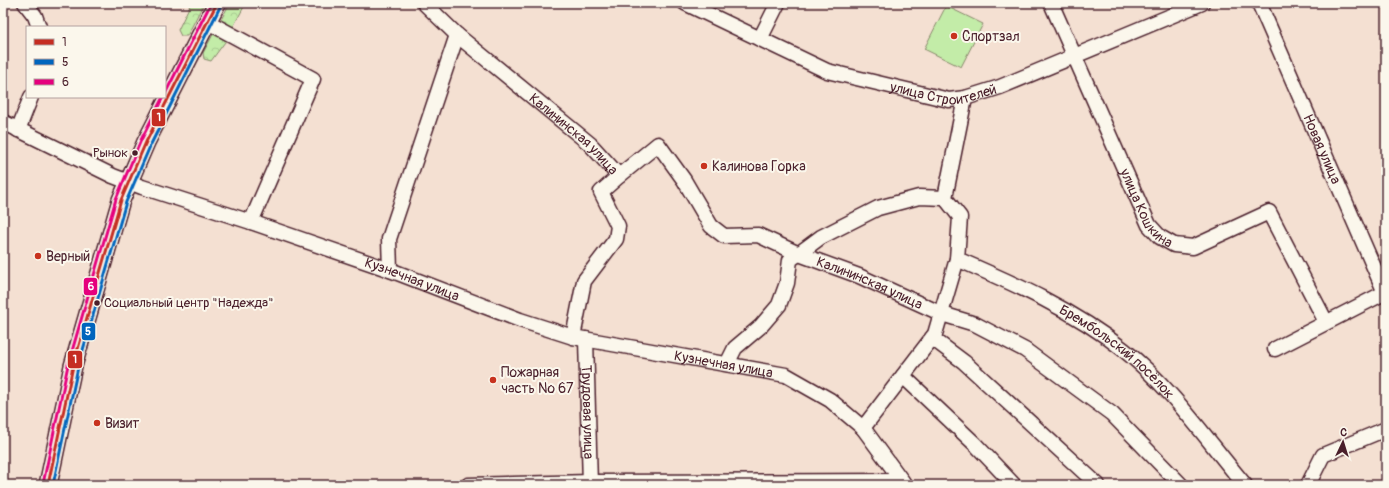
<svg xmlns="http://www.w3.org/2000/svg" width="1389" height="488" viewBox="0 0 1389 488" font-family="Pangolin,sans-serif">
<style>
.grass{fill:#c3eca8;stroke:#86866a}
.forest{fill:url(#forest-crowns);stroke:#86866a}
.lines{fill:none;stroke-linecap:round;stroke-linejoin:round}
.minor-casing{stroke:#4a1f2b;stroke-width:17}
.major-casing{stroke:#4a1f2b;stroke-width:20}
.minor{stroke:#fbf7ec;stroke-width:14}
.major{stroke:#fbf7ec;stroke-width:17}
.bus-1-casing{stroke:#fbf7ec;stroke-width:6}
.bus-2-casing{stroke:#fbf7ec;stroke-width:6}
.bus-3-casing{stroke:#fbf7ec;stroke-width:6}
.bus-1{stroke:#c52d22;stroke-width:3}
.bus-2{stroke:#0065bd;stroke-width:3}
.bus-3{stroke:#e5007d;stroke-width:3}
.poi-dot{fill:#c8321e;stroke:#fbf7ec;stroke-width:1.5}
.bus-dot{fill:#4a1f2b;stroke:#fbf7ec;stroke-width:1.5}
.labels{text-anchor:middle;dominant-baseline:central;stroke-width:4;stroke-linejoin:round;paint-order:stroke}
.bus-label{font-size:13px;fill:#4a1f2b;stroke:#fbf7ec;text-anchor:end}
.poi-label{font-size:14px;fill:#4a1f2b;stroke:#fbf7ec;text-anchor:start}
.street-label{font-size:14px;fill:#4a1f2b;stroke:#fbf7ec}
.line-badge{stroke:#fbf7ec;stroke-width:1.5}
.badge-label{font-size:11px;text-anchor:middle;font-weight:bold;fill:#fff}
</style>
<defs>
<pattern id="forest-crowns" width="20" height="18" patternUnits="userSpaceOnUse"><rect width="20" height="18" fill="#c3eca8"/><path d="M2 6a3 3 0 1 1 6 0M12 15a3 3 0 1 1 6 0" fill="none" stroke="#a9ca91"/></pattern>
</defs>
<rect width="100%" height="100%" fill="#f4e0d2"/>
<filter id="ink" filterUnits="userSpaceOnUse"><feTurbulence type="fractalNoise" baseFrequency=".025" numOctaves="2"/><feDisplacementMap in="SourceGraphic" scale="8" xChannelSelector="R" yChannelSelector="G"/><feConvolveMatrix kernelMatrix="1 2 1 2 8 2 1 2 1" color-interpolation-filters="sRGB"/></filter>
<g filter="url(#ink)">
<path class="grass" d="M946 6 983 24 961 67 924 49Z"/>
<path class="forest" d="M191 3H204L187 36H181L178 30Z
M230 3H246L225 42 211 61 204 59 203 53Z"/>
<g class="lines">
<g class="minor-casing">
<g id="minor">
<path d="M25 3 35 16 39 27"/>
<path id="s1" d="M424 3 457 35 590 144 619 176 601 192 618 226 616 239 584 281 573 337"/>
<path id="s2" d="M685 3 827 71 949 100 965 98 1000 87 1202 3"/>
<path id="s3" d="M1051 3 1149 225 1160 237 1174 245 1193 247 1269 212 1326 322"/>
<path id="s4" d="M1259 3 1386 295"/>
<path d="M208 22 313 79 251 222"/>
<path d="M760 39 778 3"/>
<path id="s5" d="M3 122 113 176 142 187 251 222 390 270 520 320 573 337 786 375 830 400 863 428 905 485"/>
<path d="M18 130 31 97"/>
<path id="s6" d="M619 176 658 144 684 180 711 226 724 236 758 235 799 254 859 276 942 314 975 324 1025 350 1112 414 1181 485"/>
<path id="s7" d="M957 259C1015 284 1074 310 1124 350 1171 387 1206 439 1245 485"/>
<path d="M390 270 389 239 457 35"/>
<path d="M932 338 964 362 1098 485"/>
<path id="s8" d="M586 339 590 485"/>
<path d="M1275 349 1386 292"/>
<path d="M727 364 735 348 761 326 779 305 787 283 790 260 821 237 878 208 919 197 945 198"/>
<path d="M903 376 975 444 1014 485"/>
<path d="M863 428 935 334 957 259 960 217 945 198 965 98"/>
<path d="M468 485 590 482 902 481"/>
<path d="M1308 485 1323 455 1386 429"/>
</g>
</g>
<g class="major-casing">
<path id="major" d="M48 485 73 366 121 200 146 142 217 3"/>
</g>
<use href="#minor" class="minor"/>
<use href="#major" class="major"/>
<g class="bus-1-casing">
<path id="bus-1" d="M48 485 73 366 121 200 146 142 217 3"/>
</g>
<g class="bus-2-casing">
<path id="bus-2" d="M53 485 78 367 126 202 151 144 221 5"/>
</g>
<g class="bus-3-casing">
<path id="bus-3" d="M165 94 211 3
M43 484 68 365 116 199 141 140 163 97"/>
</g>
<use href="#bus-1" class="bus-1"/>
<use href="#bus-2" class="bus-2"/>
<use href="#bus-3" class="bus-3"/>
</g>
</g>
<g class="poi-dot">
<circle cx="954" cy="36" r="4"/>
<circle cx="704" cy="166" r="4"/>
<circle cx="38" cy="256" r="4"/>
<circle cx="493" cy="380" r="4"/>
<circle cx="97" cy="423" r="4"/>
</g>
<g class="bus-dot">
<circle cx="135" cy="153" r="3.5"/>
<circle cx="97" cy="303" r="3.5"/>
</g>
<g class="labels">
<g class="bus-label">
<text x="128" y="153">Рынок</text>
<text x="104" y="303" text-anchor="start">Социальный центр "Надежда"</text>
</g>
<g class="poi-label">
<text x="962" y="36">Спортзал</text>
<text x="712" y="166">Калинова Горка</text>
<text x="46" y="256">Верный</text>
<text x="501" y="372">Пожарная<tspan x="501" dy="16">часть № 67</tspan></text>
<text x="105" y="423">Визит</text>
</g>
<g class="street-label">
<text stroke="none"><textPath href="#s2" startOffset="277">улица Строителей</textPath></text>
<text stroke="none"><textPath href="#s1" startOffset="199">Калининская улица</textPath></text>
<text stroke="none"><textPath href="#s4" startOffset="159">Новая улица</textPath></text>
<text stroke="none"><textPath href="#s3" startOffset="227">улица Кошкина</textPath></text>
<text stroke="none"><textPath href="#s5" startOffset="439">Кузнечная улица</textPath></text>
<text stroke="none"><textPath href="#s6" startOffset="320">Калининская улица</textPath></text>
<text stroke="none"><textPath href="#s7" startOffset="186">Брембольский посёлок</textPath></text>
<text stroke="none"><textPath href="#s5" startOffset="763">Кузнечная улица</textPath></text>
<text stroke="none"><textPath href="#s8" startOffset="73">Трудовая улица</textPath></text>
</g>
</g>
<g class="line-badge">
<rect x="151" y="108" width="15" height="19" rx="4" fill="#c52d22"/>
<rect x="83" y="277" width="15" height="19" rx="4" fill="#e5007d"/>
<rect x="81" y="322" width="15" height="19" rx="4" fill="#0065bd"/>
<rect x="67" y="350" width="16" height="19" rx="4" fill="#c52d22"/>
</g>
<g class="badge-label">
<text x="159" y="121">1</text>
<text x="91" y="290">6</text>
<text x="88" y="335">5</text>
<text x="75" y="363">1</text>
</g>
<rect width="1389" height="488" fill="none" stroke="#fbf7ec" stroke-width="16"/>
<rect x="8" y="8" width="1373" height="472" fill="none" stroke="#4a1f2b" stroke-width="1.5" filter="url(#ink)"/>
<rect x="26" y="26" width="140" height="72" fill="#fbf7ec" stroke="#b4a19f"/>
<rect x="34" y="39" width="20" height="6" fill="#c52d22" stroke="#b4a19f"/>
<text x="62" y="46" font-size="12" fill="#4a1f2b">1</text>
<rect x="34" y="59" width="20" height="6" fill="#0065bd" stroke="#b4a19f"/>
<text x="62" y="66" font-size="12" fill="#4a1f2b">5</text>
<rect x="34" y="79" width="20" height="6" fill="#e5007d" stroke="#b4a19f"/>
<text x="62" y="86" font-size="12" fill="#4a1f2b">6</text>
<g transform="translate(1343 442) rotate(4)" stroke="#fbf7ec" stroke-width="3" paint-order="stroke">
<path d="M0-3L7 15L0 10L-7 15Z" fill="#4a1f2b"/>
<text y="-6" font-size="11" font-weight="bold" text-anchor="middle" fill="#4a1f2b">С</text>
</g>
</svg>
